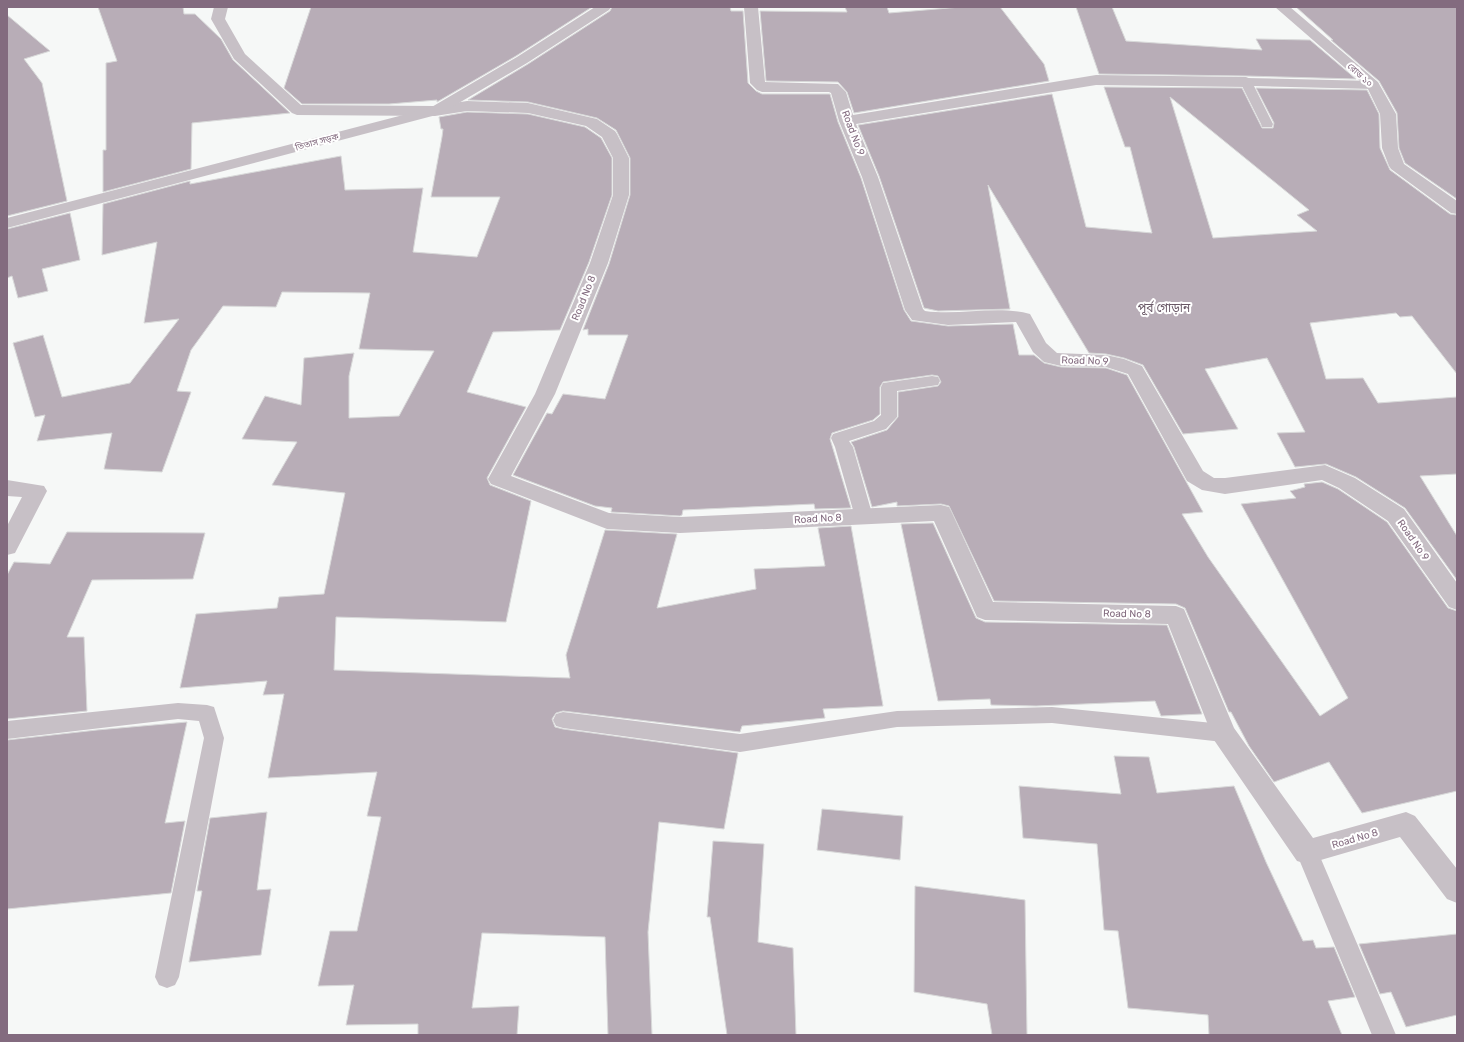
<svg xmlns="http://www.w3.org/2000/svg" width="1464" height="1042" viewBox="0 0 1464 1042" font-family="Rubik,'Noto Sans Bengali',sans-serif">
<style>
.building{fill:#b8adb7;stroke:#d8d9d9;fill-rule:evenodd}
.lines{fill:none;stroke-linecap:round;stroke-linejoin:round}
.service{fill:#c7c0c6;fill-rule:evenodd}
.minor{fill:#c7c0c6;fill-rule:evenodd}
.tertiary{fill:#c7c0c6;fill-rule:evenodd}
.labels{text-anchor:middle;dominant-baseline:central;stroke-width:4;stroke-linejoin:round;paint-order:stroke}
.far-street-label{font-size:9px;fill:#836b7f;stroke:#fff}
.street-label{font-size:10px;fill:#836b7f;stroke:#fff}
.quarter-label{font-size:12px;fill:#695866;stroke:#fff}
</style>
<rect width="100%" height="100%" fill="#f6f8f7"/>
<path class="building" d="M98 7H183L184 14H195L221 39 233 60 290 113 192 123 191 169 103 192V150H106V63L117 61Z
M311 7H592L516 56 437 102V100L389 104H302L284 88Z
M612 7H730L731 11H743L748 83 756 91 762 94H830L838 122 861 178 904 310 911 321 948 326 1013 324 1019 355H1034L1044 363 1061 367 1106 368 1127 375 1203 512 1182 514 1208 557 1320 716 1348 698 1241 504 1296 498 1290 491 1305 487 1304 484 1322 482 1338 489 1387 522 1448 608 1457 611V791L1362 813 1329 762 1274 782 1249 746 1231 712H1229L1185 608 1176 604 994 601 949 506 941 504 897 506V502L872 507 854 447 851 442 887 430 898 417V392L938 386 941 382 938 376 932 375 883 382 880 387V414L873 420 832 433 830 439 851 508 815 509 814 504 683 510 682 515 680 516 611 512 612 508 595 506 513 475 547 413 552 414 563 394 605 399 628 335H588V329L583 330 609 264 630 195V158L616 130 597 118 528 102 468 100 528 64 610 11Z
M845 7H887L889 13 961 7H1000L1044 64 1049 81 854 113 847 92 838 82 766 81 760 11 847 12Z
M1076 7H1112L1126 41 1262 50 1256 39 1310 40 1356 79 1246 76 1099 74Z
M1296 7H1457V199L1405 163 1399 148 1397 113 1379 81 1331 40H1333Z
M7 15 50 51 24 59 42 83 67 201 7 216Z
M1104 87 1242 88 1262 128H1273L1274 123 1256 88 1367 90 1379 114 1380 148 1390 170 1450 214 1457 215V374L1412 316 1400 317 1396 313 1310 323 1326 379 1363 378 1378 403 1457 397V474L1420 476 1457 536V580L1405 508 1356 477 1326 464 1295 467 1277 433 1305 432 1267 358 1205 369 1238 429 1183 434 1143 365 1124 358 1106 354 1089 353 988 185 1010 309 938 311 924 308 879 176 858 125 1052 94 1086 227 1152 233 1130 147H1125ZM1170 97 1309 210 1297 215 1317 231 1213 238Z
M467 112 528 114 585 127 601 138 612 158V195L589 262 560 330 493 332 467 392 526 407 487 478 490 485 531 501 506 622 336 617 334 670 570 678 566 655 605 530 677 534 657 608 756 589 754 569 825 566 818 528 851 526 883 706 823 709 825 718 742 726 740 732 563 711 556 713 552 719 555 727 563 729 738 753 724 829 659 822 648 932 652 1035H608L605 937 482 933 472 1008 519 1006 517 1035H418V1024L346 1025 354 985 318 986 330 931H357L381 817 367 816 377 772 268 778 284 694 263 695 267 681 180 688 196 614 277 608 279 597 324 594 345 493 272 485 297 442 242 439 265 396 301 405 304 358 354 353 349 376V418L399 416 434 351 359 349 370 293 282 292 276 307 223 306 191 350 177 391 191 392 162 472 104 469 112 433 37 441 45 415 35 417 13 343 43 335 62 397 130 383 179 319 144 323 157 242 102 255 103 204 190 181V184L341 156 345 190 423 188 413 252 477 257 500 197H431L442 137 443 129H441L439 117Z
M70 213 80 260 42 269 48 291 18 298 12 276 7 278V229Z
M933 523 976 618 985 622 1167 625 1202 714 1161 716 1155 701 1036 706 991 705 990 699 938 701 901 524Z
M67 532 205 533 193 579 92 580 67 637H84L87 711 7 719V575L14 562 50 564Z
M187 722 165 823 185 821 171 893 7 909V740L97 730Z
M1114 756 1149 757 1157 793 1234 786 1266 862 1303 941 1313 940 1316 948 1334 947 1355 997 1328 1001 1342 1035H1209L1208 1015 1128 1008 1118 931 1104 930 1097 844 1023 838 1019 786 1121 794Z
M822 809 903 816 900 860 817 850Z
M267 812 257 890 271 889 261 955 189 962 202 891H197L210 818Z
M713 841 764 844 758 942 793 948 796 1035H727L710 917H707Z
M915 886 1025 900 1027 1035H992L987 1004 914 992Z
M1457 934V1015L1406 1027 1391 992 1380 994 1359 944Z"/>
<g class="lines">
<path class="service" d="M1246 78 1373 81 1377 82 1379 85 1377 88 1373 89 1254 86 1273 124 1272 127H1262L1261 124 1240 82 1242 79Z
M932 376 938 377 940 381 938 385 897 391V417L886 429 849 441 853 447 873 517 870 522 864 523 858 522 855 517 835 447 831 438 833 434 874 421 881 415V387L883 383Z
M178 703 207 705 214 707 224 738 179 977 175 985 167 988 159 985 155 977 204 738 199 721 178 719 7 739V721Z
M1052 707 1223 724 1230 727 1233 733 1230 739 1223 742 1052 723 897 727 740 752 563 728 556 726 553 720 556 714 563 712 740 734 897 711Z
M1307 842 1315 845 1318 852 1396 1035H1372L1296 852 1299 845Z"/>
<path class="minor" d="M214 7H228L225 19 245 54 301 105 435 106 467 101 528 103 597 119 615 131 617 134 629 158V195L608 263 555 394 511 476 609 513 680 517 941 505 949 507 952 513 993 602 1176 606 1184 609 1234 728 1313 838 1406 812 1415 816 1457 869V903L1447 899 1400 837 1307 864 1297 861 1214 740 1168 624 985 620 977 617 934 521 680 533 607 529 491 484 488 479 535 394 590 263 613 195V158L602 137 586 126 528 113 467 111 435 116 297 115 292 113 234 59 211 19Z
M744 7H758L765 82 838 84 846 92 853 115 1096 75 1246 77 1251 79 1254 82 1251 85 1246 87 1096 85 856 124 878 177 923 309 925 311C960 316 996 305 1030 314L1046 343 1057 353 1106 355 1124 359 1142 366 1203 471 1214 478H1225L1325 465 1355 478 1404 509 1457 583V610L1449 607 1388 521 1339 488 1322 480 1225 494 1202 490 1187 481 1128 374 1106 367 1061 366 1044 362 1033 352 1016 322 948 325 912 320 905 310 862 177 839 121 831 93 829 92H762L757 90 750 83Z
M1275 7H1290L1378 82 1396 114 1398 148 1404 164 1457 201V214L1451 213 1391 169 1389 166 1382 148 1380 114 1367 87Z
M7 480 44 486 47 491 15 553 7 555V526L22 497 7 496Z"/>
<path class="tertiary" d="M595 7H611L609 10 527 63 440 114 7 228V218L430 108 517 57Z"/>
</g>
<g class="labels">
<g class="far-street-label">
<text transform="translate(1360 75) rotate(42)">রোড ১০</text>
<text transform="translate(317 142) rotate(-15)">তিতাস সড়ক</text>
</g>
<g class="street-label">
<text transform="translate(853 133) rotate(69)">Road No 9</text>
<text transform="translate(584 298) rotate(-68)">Road No 8</text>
<text transform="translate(1085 361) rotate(2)">Road No 9</text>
<text transform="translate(818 519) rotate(-3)">Road No 8</text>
<text transform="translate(1413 540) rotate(55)">Road No 9</text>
<text transform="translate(1127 614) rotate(1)">Road No 8</text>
<text transform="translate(1355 839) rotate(-16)">Road No 8</text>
</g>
<g class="quarter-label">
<text x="1164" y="308">পূর্ব গোড়ান</text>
</g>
</g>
<rect width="1464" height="1042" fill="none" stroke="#836b7f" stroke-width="16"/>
</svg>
